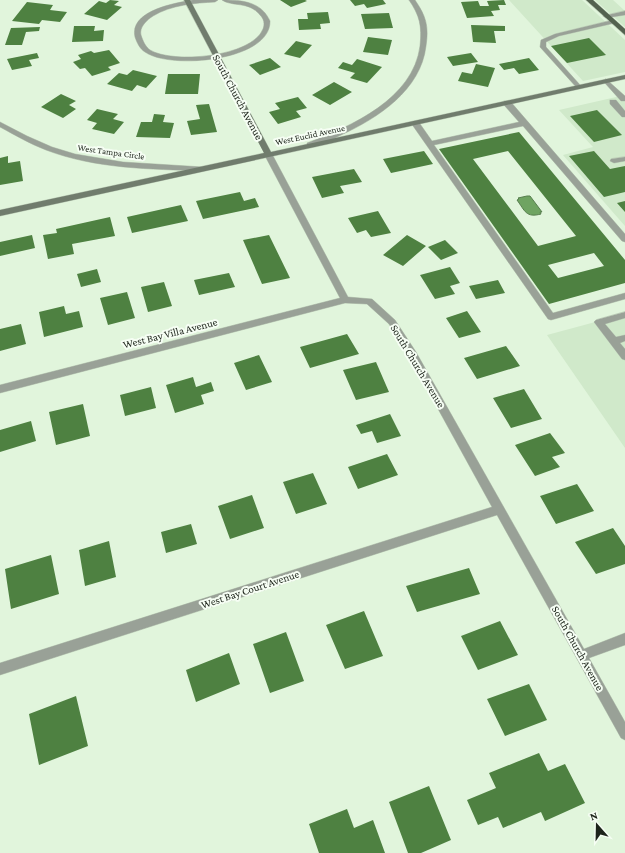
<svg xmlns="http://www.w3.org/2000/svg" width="625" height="853" viewBox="0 0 625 853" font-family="'Crimson Pro',serif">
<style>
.built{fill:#d0e9ca}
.water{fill:#6fa462;stroke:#567e4d}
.building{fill:#4e8141;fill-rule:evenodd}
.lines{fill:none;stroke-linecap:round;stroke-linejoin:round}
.lane-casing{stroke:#becfb9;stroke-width:1}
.street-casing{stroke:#becfb9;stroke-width:1}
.secondary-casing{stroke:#becfb9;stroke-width:1}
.primary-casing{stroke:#becfb9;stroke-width:1}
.lane{fill:#99a197;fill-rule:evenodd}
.street{fill:#99a197;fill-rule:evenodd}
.secondary{fill:#707c6d;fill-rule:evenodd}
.primary{fill:#53624f;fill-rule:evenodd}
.labels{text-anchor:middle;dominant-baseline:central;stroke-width:4;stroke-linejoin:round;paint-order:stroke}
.far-street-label{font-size:9px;fill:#1d241b;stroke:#f6fef4}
.street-label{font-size:11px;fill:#1d241b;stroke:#f6fef4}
</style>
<rect width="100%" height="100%" fill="#e1f5dc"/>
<path class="built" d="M509 0H582L625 40V72L583 81Z
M595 0H613L625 11V27Z
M625 95V226L563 155 593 147 559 110Z
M625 314V448L547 335Z"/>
<path class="water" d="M527 196H530L542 212H540L541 214C526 218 525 211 517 200L519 199 518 198Z"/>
<path class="building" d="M110 0 119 1 114 5 122 7 107 20 84 14 99 1 106 3Z
M280 0H305L307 1 291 7Z
M350 0H383L386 4 367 8 364 4 355 6Z
M504 0 506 5H498L500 10 491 11 494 16 467 18 461 2 478 1 480 6H489L487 1Z
M27 2 53 5 50 10 67 12 60 22 42 20 39 24 12 21Z
M328 12 330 23 320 24 321 29 299 30 298 19H308L307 13Z
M389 13 393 28 365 29 361 14Z
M471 25 505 26V31H494L496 43 473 42Z
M74 26H95L94 31 104 30 103 41 72 42Z
M40 27 39 31 26 32 22 45H5L11 28Z
M368 37 392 40 388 55 363 52Z
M589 38 606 55 567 63 551 46Z
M296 41 312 45 300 58 284 54Z
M109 50 120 63 108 67 111 70 92 76 85 68 80 69 73 62 81 59 78 55 91 51 94 53Z
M37 53 39 58 29 60 32 66 12 70 7 59Z
M471 53 478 62 453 66 447 57Z
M270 58 281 67 260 75 249 65Z
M529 58 539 70 519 74 514 68 504 70 499 64Z
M357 59 382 67 367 83 350 78 355 73 338 68 343 62 352 65Z
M476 64 495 68 488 87 458 81 462 72 472 74Z
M133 70 157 76 146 88 137 85 132 91 107 84 119 73 127 75Z
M168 74H200L198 94H165Z
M334 82 352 92 330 105 312 95Z
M61 94 76 101 69 105 76 109 63 118 41 107Z
M298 97 307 108 296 111 301 117 278 124 269 112 280 109 275 103Z
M209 104 217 132 191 135 187 121 200 119 196 105Z
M97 109 118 114 113 119 124 122 114 134 92 129 97 123 87 120Z
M597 110 622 135 594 142 570 116Z
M154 114 165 115 163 122 174 123 170 138 136 137 141 122H152Z
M519 132 625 260V283L549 304 439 149ZM508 151 576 236 538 246 473 159ZM594 253 604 266 558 278 548 265Z
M424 151 433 164 391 173 383 159Z
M594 151 610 169 625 166V192L604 197 569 156Z
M8 156V163L20 161 23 181 0 185V158Z
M354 169 362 182 340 186 344 193 322 198 312 177Z
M240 192 244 201 255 198 259 207 203 219 196 201Z
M625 201V212L617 203Z
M181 205 188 221 132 233 127 217Z
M378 211 391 233 371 237 366 230 357 233 348 218Z
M110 217 115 236 72 244 74 254 48 259 43 235 57 233 56 229Z
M32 235 35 248 0 256V242Z
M269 235 290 278 262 284 243 240Z
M407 235 426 246 403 266 383 255Z
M445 240 458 253 441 260 428 247Z
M450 267 460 283 450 286 455 294 435 299 420 275Z
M97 269 101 282 81 287 77 274Z
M229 273 235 287 199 295 194 280Z
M498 280 505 293 476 299 469 286Z
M164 282 172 306 148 312 141 287Z
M127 292 135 318 108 325 100 298Z
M64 306 66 314 79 311 83 327 44 337 39 312Z
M467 311 481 332 459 338 446 318Z
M21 324 26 344 0 351V329Z
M347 334 359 354 310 368 300 347Z
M506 346 520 366 477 379 464 358Z
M259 355 272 382 246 390 234 363Z
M376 362 389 392 356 400 343 370Z
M193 377 196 387 211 382 214 391 201 395 204 404 175 413 166 385Z
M151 387 156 408 125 416 120 395Z
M524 389 542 419 511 428 493 398Z
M83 404 90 436 56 445 49 412Z
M390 414 401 436 377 443 372 431 361 434 356 425Z
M31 421 36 441 0 452V430Z
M550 433 565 453 552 457 560 467 535 476 515 445Z
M387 454 398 475 358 489 348 467Z
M313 473 327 504 296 514 283 482Z
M577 484 594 511 556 524 540 496Z
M252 495 264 528 230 539 218 506Z
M191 524 197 544 166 553 161 532Z
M613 528 625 546V564L596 574 575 542Z
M109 541 116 577 85 586 79 550Z
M51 555 59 594 11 609 5 569Z
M469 568 480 594 417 612 406 586Z
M364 611 383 656 345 669 326 625Z
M500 621 518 655 478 670 461 636Z
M286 632 304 681 270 693 253 644Z
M229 653 240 684 196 702 186 670Z
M529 684 547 720 505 736 487 699Z
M76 696 88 746 39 765 29 714Z
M539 753 548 771 565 764 585 803 545 821 541 812 503 828 498 817 478 825 467 800 496 788 489 773Z
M429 786 451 840 421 853H408L389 802Z
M347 809 354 828 373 820 385 853H319L309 824Z"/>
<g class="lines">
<g class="lane-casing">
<path id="lane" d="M625 11V15L606 18 603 16Z
M613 20 616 22 615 23 559 36 546 42V47L581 86V88H577L540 47 541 40 555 34Z
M606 79 625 96V101H621L604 82 603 81Z
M610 100H616L625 111V117H622L610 104Z
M504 101H510L625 234V242L622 241 523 126 434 145 553 313 625 293V299L551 320 548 319 411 123 415 121H418L432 141 519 122 504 105Z
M625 157V161L614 163 610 161 611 159Z
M625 312V318L605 324 616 337 625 335V341L620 343 625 349V360L622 359 594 322 596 320Z"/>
</g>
<g class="street-casing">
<path id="street" d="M193 0H218L215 2C195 3 171 5 153 16 147 20 139 27 141 35 143 41 145 46 150 50 173 64 252 57 263 29 265 24 264 19 260 15 249 1 232 7 222 0 241 0 261 1 270 21 271 61 170 70 145 52 140 49 137 43 135 37 129 11 174 3 193 0Z
M409 0H415C426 16 429 26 426 46 421 90 378 118 341 135 333 139 317 149 307 147V143C352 126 413 99 420 46 422 26 420 16 409 0Z
M0 122 27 136 52 147 75 154 123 162 203 167 207 169 203 171C150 169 96 169 46 150 30 144 15 135 0 127Z
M265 152H268L272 154 348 297 372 299 395 320 416 352 584 649 625 633V645L589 658 625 722V740L621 738 497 515 0 675V663L492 507 410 358 389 324 367 304 345 303 0 393V385L340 298 264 154Z"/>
</g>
<g class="secondary-casing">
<path id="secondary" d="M184 0H190L271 152 625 75V79L0 216V210L264 153Z"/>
</g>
<g class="primary-casing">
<path id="primary" d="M586 0H593L625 29V35Z"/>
</g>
<use href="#lane" class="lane"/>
<use href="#street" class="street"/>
<use href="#secondary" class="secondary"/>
<use href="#primary" class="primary"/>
</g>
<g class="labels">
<g class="far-street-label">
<text transform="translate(310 135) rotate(-12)">West Euclid Avenue</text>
<text transform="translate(111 152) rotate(8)">West Tampa Circle</text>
</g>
<g class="street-label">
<text transform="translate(238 97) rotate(62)">South Church Avenue</text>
<text transform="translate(170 333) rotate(-14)">West Bay Villa Avenue</text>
<text transform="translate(418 366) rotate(59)">South Church Avenue</text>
<text transform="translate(250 589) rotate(-18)">West Bay Court Avenue</text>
<text transform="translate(578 648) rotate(61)">South Church Avenue</text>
</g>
</g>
<g transform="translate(597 825) rotate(340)" stroke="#f6fef4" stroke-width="3" paint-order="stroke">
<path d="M0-3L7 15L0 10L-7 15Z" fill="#1d241b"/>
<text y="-6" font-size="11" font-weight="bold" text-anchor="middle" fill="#1d241b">N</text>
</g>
</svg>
